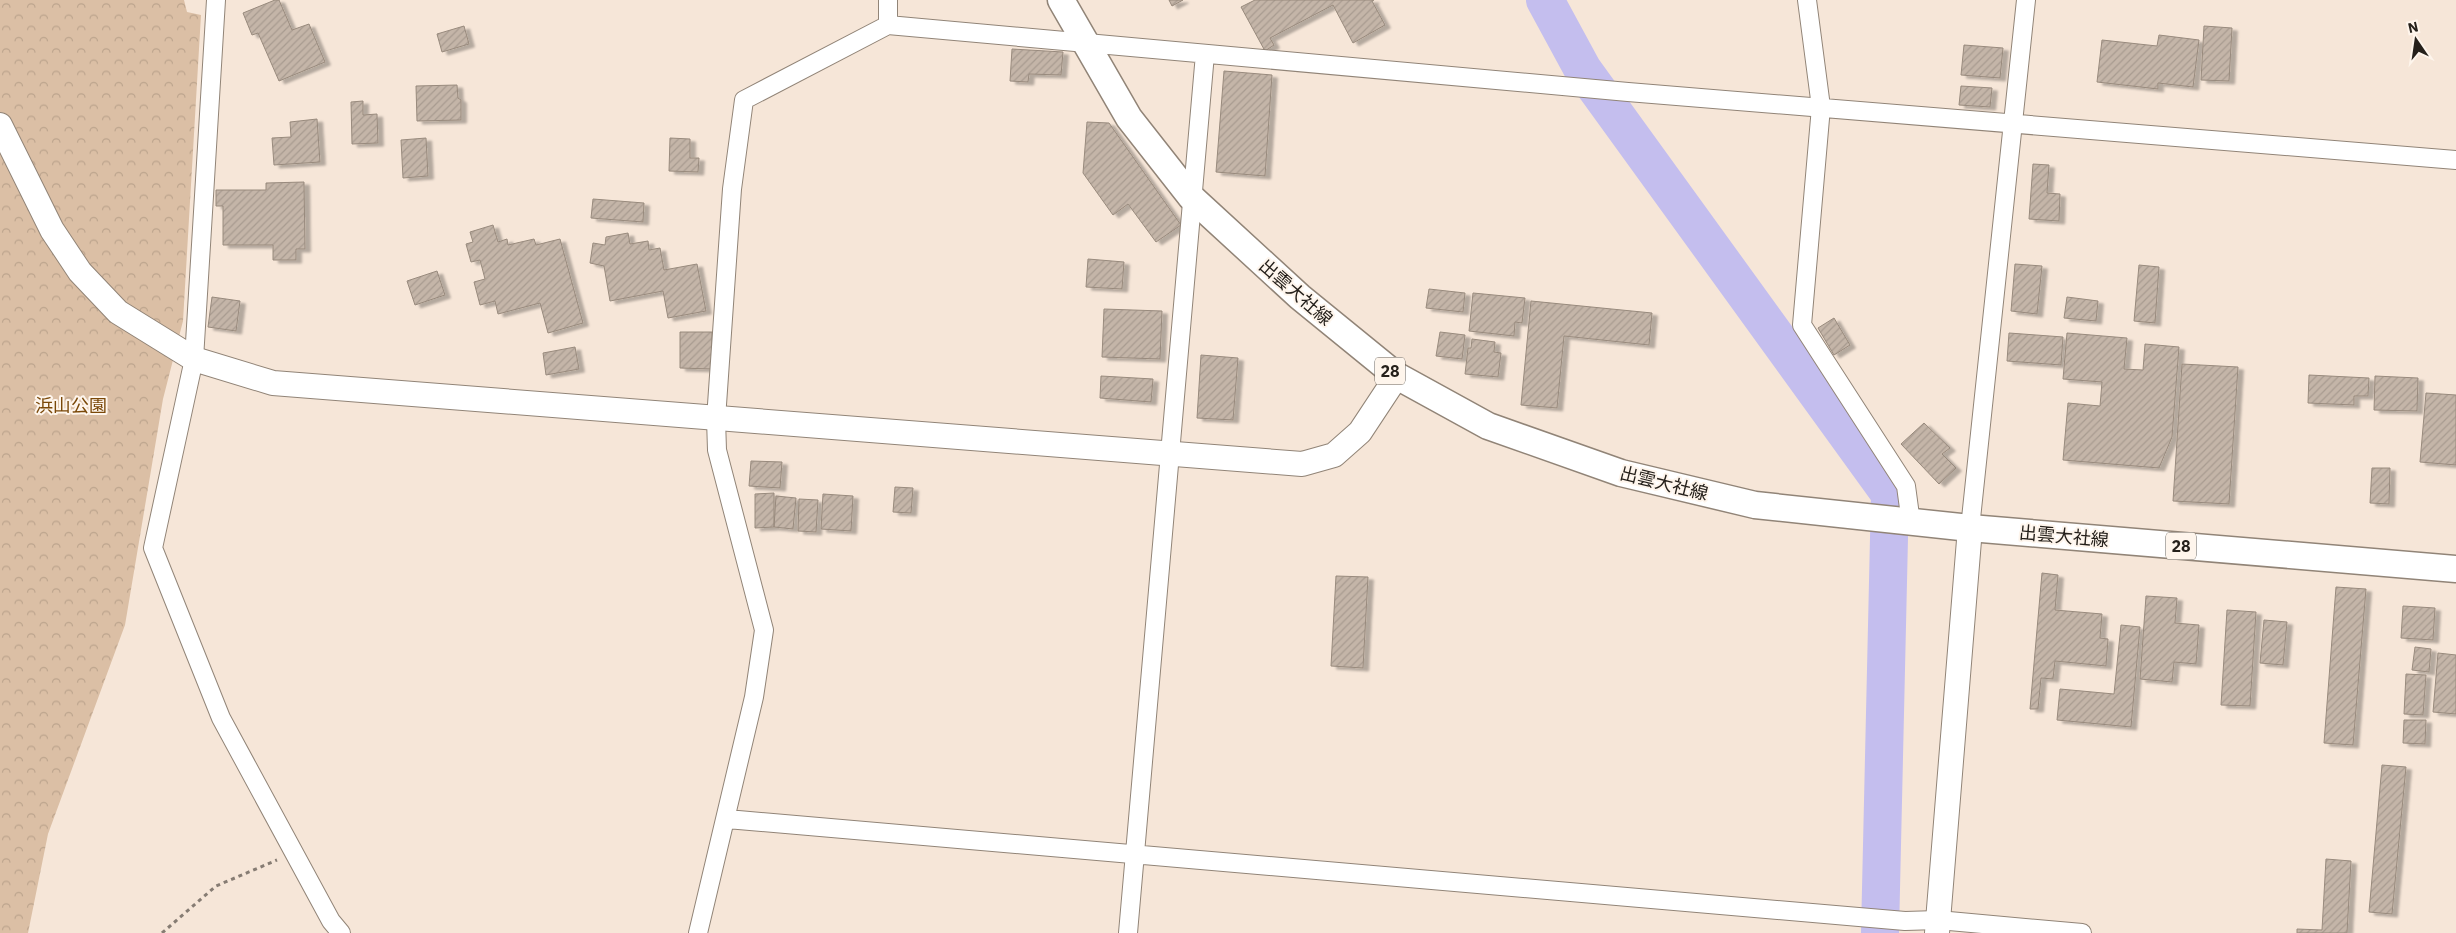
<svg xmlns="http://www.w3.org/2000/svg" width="2456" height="933" viewBox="0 0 2456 933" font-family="'IBM Plex Sans','Noto Sans JP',sans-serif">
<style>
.forest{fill:url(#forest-crowns)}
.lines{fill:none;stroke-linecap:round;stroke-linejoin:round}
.river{stroke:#c4beee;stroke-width:38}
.building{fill:url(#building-hatch);stroke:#988a7d;filter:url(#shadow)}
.street-casing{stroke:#918477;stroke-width:20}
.secondary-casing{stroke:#918477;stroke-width:26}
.primary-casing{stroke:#918477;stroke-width:29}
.path{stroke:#867c73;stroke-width:3;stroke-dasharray:4 4;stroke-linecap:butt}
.street{stroke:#fff;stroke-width:18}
.secondary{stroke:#fff;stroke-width:24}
.primary{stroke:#fff;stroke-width:26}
.labels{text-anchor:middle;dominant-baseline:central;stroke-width:4;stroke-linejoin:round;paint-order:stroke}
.shield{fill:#fef5ec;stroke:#66605a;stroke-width:1}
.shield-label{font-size:16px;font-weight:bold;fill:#25201b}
.street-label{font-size:18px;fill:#25201b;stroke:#fef5ec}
.park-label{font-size:18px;fill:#7a4808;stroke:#fef5ec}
</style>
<defs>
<pattern id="forest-crowns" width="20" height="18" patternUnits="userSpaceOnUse" patternTransform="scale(1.25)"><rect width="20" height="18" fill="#dbbfa5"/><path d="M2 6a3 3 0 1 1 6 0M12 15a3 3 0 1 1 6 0" fill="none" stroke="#bca48d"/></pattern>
<pattern id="building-hatch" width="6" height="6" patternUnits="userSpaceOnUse" patternTransform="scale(1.25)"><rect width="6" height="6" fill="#c4b5a8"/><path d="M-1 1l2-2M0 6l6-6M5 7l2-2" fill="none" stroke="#a89b90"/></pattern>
<filter id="shadow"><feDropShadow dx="5.5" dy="3" stdDeviation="1" flood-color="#0004"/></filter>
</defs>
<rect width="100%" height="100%" fill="#f6e6d8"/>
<path class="forest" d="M0 0H184L187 12 201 15 183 321 163 399 125 625 48 834 28 933H0Z"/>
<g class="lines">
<path class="river" d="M1545 0 1583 70 1890 494 1880 933"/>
</g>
<path class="building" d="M275 0H279L292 30 309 24 325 62 279 81 258 33 252 35 243 13Z
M1169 0H1183L1172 6Z
M1255 0H1374L1372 1 1385 25 1353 43 1333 5 1270 38 1274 45 1265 51 1241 7Z
M464 26 469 44 442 52 437 34Z
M2204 26 2232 28 2229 81 2201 80Z
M2159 35 2199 40 2193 87 2158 83V89L2097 82 2102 40 2157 46Z
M1964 45 2003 48 2000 78 1961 75Z
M1012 49 1063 52 1061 75 1029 74 1028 82 1010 81Z
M1224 71 1272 75 1265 176 1216 172Z
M457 85 458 98 461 100V120L417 121 416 86Z
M1961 86 1992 88 1990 107 1959 105Z
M363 101V115L377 114 378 143 352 144 351 102Z
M317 119 320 162 274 165 272 138 291 137 290 122Z
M1087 122 1109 123 1181 225 1156 242 1128 204 1113 215 1083 173Z
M426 138 428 176 403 178 401 140Z
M670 138 690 139V158H699L698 172 669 171Z
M2033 164 2049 165 2047 193 2060 194 2059 221 2029 219Z
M304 182 305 249H296V260H273V245H223V206H216V190H266V183Z
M593 199 644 203 643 222 591 218Z
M493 225 498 242 507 239 508 245 534 239 536 245 560 239 583 323 548 333 540 303 498 314 495 301 480 305 474 282 485 279 480 260 471 262 466 244 473 242 470 232Z
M628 233 630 244 648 241 649 250 660 248 664 270 697 264 706 311 668 318 663 291 610 301 604 266 590 263 593 243 605 245 606 237Z
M1088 259 1124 262 1122 289 1086 287Z
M2015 264 2042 266 2037 314 2011 311Z
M2139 265 2159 267 2155 323 2134 321Z
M437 271 445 295 415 305 407 281Z
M1429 289 1465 293 1463 312 1426 308Z
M1473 293 1525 298 1522 323 1515 322 1514 336 1469 331Z
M212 297 240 301 236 331 208 327Z
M2067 297 2098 301 2096 321 2064 318Z
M1531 301 1652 313 1649 345 1564 336 1557 408 1521 405Z
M1104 309 1162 311 1160 359 1102 357Z
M1834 318 1850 345 1834 355 1818 328Z
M680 332H712V369L680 368Z
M1440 332 1465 335 1462 359 1436 356Z
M2009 333 2063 337 2061 365 2007 361Z
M2067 333 2127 338 2124 369 2143 370 2145 344 2179 347 2172 437 2159 468 2063 460 2068 403 2100 406 2102 382 2063 379Z
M1472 339 1495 342 1494 352 1501 353 1498 377 1465 374 1468 348H1471Z
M575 347 579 369 546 375 543 353Z
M1201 355 1238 358 1233 420 1197 418Z
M2182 364 2238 367 2229 504 2173 501Z
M2309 375 2369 378 2368 396H2354V405L2308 403Z
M1101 376 1153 379 1151 402 1100 398Z
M2375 376 2418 378 2417 411 2374 410Z
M2426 393 2456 395V465L2420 462Z
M1924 423 1950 448 1942 454 1956 468 1939 484 1901 444Z
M751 461 782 462 780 488 749 486Z
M2372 468H2390L2389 504 2370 503Z
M895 487 913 488 911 513 893 512Z
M774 493V527L755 528V494Z
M823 494 853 496 851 531 821 529Z
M776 496 796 498 793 529 774 527Z
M799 499 818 500 816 532 798 531Z
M2042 573 2058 575 2055 610 2102 614 2100 638 2108 639 2106 666 2055 661 2053 679 2041 678 2038 709H2030Z
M1336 576 1368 577 1363 668 1331 666Z
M2336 587 2366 589 2353 745 2324 743Z
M2146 596 2177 598 2175 623 2199 625 2196 664 2174 662 2172 682 2140 679Z
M2403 606 2435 608 2433 640 2401 638Z
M2227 610 2256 612 2250 706 2221 705Z
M2264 620 2287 622 2283 665 2260 663Z
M2121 625 2140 627 2131 727 2057 720 2060 689 2114 694Z
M2415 647 2431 649 2429 672 2412 670Z
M2438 653 2456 655V714L2433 712Z
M2406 674 2426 675 2423 715 2404 714Z
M2404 720H2426L2425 744 2403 743Z
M2382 765 2406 767 2392 914 2369 912Z
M2326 859 2351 861 2347 933H2297V929L2322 930Z"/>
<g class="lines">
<g class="street-casing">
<path id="street" d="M216 0 194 359 153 548 221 718 331 921 341 933
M1807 0 1821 107 1802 325 1906 486 1911 523
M888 25 1628 92 2456 160
M1970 528 2026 0
M727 819 1905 921 1938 920 2082 933
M698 933 754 697 764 630 717 450 716 419 732 189 744 100 888 25V0
M1128 933 1205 54"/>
</g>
<g class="secondary-casing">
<path id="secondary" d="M0 125 52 230 80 272 118 312 194 359 273 383 1302 464 1334 455 1360 432 1397 376
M1937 933 1970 528"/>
</g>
<g class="primary-casing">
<path id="primary" d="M1061 0 1129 118 1191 197 1300 297 1397 376 1488 426 1621 473 1755 505 1970 528 2456 569"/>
</g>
<path class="path" d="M162 933 216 886 277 860"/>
<use href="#street" class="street"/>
<use href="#secondary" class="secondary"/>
<use href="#primary" class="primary"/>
</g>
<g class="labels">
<g class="shield">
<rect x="1375" y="357.5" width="30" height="27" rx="4"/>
<rect x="2166" y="532.5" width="30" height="27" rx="4"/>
</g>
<g class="shield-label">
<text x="1390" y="371">28</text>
<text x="2181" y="546">28</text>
</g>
<g class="street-label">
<text transform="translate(1296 292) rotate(41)">出雲大社線</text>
<text transform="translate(1664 483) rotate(14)">出雲大社線</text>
<text transform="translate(2064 536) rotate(5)">出雲大社線</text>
</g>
<g class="park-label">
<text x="71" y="405">浜山公園</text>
</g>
</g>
<g transform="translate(2416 40) rotate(347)" stroke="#fef5ec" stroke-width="4" paint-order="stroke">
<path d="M0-4L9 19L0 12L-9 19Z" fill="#25201b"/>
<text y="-8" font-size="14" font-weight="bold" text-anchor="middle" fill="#25201b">N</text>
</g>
</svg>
